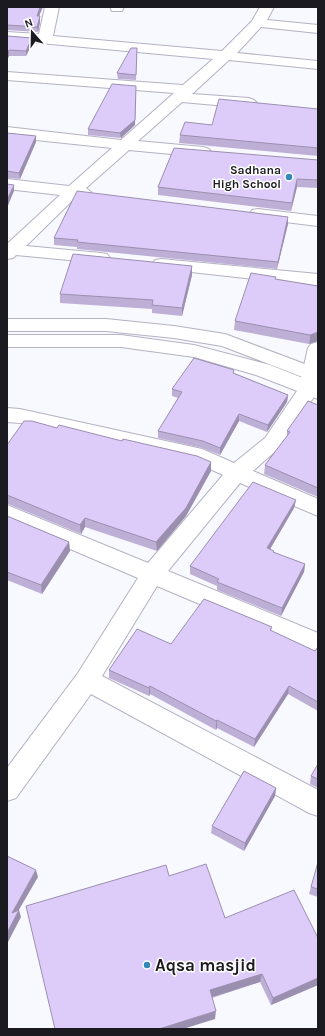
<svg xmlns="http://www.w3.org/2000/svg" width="325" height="1036" viewBox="0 0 325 1036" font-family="Karla,sans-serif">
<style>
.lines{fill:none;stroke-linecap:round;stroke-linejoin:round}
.minor-casing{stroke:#b4b2c3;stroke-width:2}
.secondary-casing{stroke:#b4b2c3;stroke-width:2}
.minor{fill:#fff;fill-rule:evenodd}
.secondary{fill:#fff;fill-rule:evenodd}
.wall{fill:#beafd7}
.shaded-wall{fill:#9b8faf}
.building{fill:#ddccfa;stroke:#9b8faf}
.poi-dot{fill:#3388b8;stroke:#fff;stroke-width:1.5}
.labels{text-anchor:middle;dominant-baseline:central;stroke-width:3;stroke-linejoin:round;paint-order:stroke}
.far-poi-label{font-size:12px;font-weight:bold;fill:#1b1a20;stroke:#fff;text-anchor:end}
.near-poi-label{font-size:17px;font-weight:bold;fill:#1b1a20;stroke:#fff;text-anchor:start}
</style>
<rect width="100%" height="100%" fill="#f8f8ff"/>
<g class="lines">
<g class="minor-casing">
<path id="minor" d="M45 7H59L53 36 222 51 252 21 260 7H274L267 20 318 25V33L261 27 237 53 318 61V69L229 60 192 94 249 98 254 100 257 103 254 106 249 108 182 102 138 141 203 147 209 149 211 152 209 155 203 157 129 150 86 188 91 192 89 196H77L26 246 101 253 107 254 110 258 107 262 101 263 16 255 13 258 7 259V244L60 195 7 189V179L69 186 112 148 7 137V127L121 140 174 93 7 80V72L183 85 213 59 7 40V32L39 34Z
M110 7H124L122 11H112Z
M258 209 318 216V226L252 218 250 214 252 210Z
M161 259 318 274V286L155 268 152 264 155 260Z
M318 342V391L279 448 253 471 318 499V516L240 483 168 571 318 633V654L157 586 102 676 318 790V816L309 813 91 694 16 798 7 801V768L78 673 138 578 7 522V505L148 563 223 475 197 463 20 423 7 422V408L20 409 202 449 234 463 265 438 299 388 308 348 311 344Z"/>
</g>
<g class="secondary-casing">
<path id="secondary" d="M7 319H106L174 326 225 334 318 369V383L222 346 174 338 106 331H7Z
M7 335H121L194 345 270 365 318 384V399L256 375 194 357 121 347H7Z"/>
</g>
<use href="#minor" class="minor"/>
<use href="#secondary" class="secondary"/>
</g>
<path class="wall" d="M7 7 40 16V22L38 32 7 30Z
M7 36 32 38V44L26 56H9L7 60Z
M137 48 136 80 118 79 117 73Z
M318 109V156L179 143 180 135 212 125Z
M135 125 121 138 88 135V129Z
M7 133 36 136V142L20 179 7 178Z
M318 160V188L297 187 291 211 158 195V187Z
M288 224 277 269 77 249V247L54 245V238Z
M192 275 182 316 152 313V309L60 303V294Z
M275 279 318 286 309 344 234 330 235 321Z
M234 373 288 395 287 402 267 432 239 421 220 455 202 448 158 438V431L178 398 172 396V389Z
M318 405V497L264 474 265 465 287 437V431Z
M7 445 211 471 186 516 157 551 85 527 81 534 8 504H7Z
M296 500 294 508 270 549 274 553 305 564 304 572 281 616 217 590V586L190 574V566Z
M7 516 69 542 70 551 42 594 7 580Z
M272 627 271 631 315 651 318 647V711L288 694 254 747 217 728 216 730 150 694 149 696 109 678V670L171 644Z
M318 764V788L310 784 311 776Z
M276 788 275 796 244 851 211 833 212 826Z
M318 862V897L309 894Z
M169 876 225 918 318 938V985L271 1005 260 982 212 998 215 1019Z"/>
<path class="shaded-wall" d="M40 7H43L37 21V16Z
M40 16V22L38 32 37 27Z
M32 38V44L26 56V51Z
M9 50V56L7 60V53Z
M136 92 135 125 121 138 120 133Z
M36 136V142L20 179 19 173Z
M297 179V187L291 211 292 203Z
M14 185V191L7 208V200Z
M288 217V224L277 269 278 262Z
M192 266V275L182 316V308Z
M318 332V341L309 344 310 335Z
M288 395 287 402 267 432 268 425Z
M239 414V421L220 455V448Z
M211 462V471L186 516 157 551 156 542Z
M296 500 294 508 266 556 267 548Z
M85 518V527L81 534 80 525Z
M69 542 70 551 42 594 41 585Z
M305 564 304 572 281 616 282 608Z
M150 686V694L149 696V688Z
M289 686 288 694 254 747 255 739Z
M217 720V728L216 730V721Z
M276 788 275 796 244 851 245 843Z
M36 870 38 877 13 920 12 913Z
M19 910 21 917 7 944V933Z
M262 974 260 982 209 998 210 990Z
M318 978V985L271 1005 273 998Z
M216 1011 215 1019 183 1029H159Z"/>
<path class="building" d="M7 7H40L37 16H40L37 27 7 25Z
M7 36 32 38 26 51 9 50 7 53Z
M131 48H137L136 75 117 73Z
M112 84 136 86 135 120 120 133 88 129Z
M219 99 318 109V148L180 135 185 122 212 125Z
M7 133 36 136 19 173 7 171Z
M174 148 318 160V180L297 179 292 203 158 187Z
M7 184 14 185 7 200Z
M77 191 288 217 278 262 77 242 78 240 54 238Z
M73 254 192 266 182 308 152 305 153 300 60 294Z
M251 273 276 277 275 279 318 286V332L310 335 235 321Z
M194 358 234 370 233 373 288 395 268 425 239 414 220 448 203 441 158 431 182 392 172 389Z
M308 401 318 405V488L265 465 290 432 287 431Z
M24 421H32L57 428 59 425 122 441 123 439 197 456 211 462 186 508 156 542 85 518 80 525 7 495V445Z
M253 482 296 500 267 548 274 551 273 552 305 564 282 608 217 582 219 579 190 566Z
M7 516 69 542 41 585 7 572Z
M204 599 272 627 270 630 315 651 318 647V702L289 686 255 739 217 720 216 721 150 686 149 688 109 670 137 629 171 644Z
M318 764V779L311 776Z
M244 771 276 788 245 843 212 826Z
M7 856 36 870 12 913 19 910 7 933Z
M318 862V889L311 887Z
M206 864 225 918 294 890 318 938V978L273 998 262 974 210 990 216 1011 159 1029H55L26 906 166 865 169 876Z"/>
<g class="poi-dot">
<circle cx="289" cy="177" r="4"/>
<circle cx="147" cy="965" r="4"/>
</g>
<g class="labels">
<g class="far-poi-label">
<text x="281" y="170">Sadhana<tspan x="281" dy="14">High School</tspan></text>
</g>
<g class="near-poi-label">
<text x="155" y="965">Aqsa masjid</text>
</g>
</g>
<rect width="325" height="1036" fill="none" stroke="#1b1a20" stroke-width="16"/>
<g transform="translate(32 32) rotate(340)" stroke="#ffffff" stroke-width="3" paint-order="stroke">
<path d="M0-3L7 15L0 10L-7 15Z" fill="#1b1a20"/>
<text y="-6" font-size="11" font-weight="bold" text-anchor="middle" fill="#1b1a20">N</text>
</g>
</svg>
